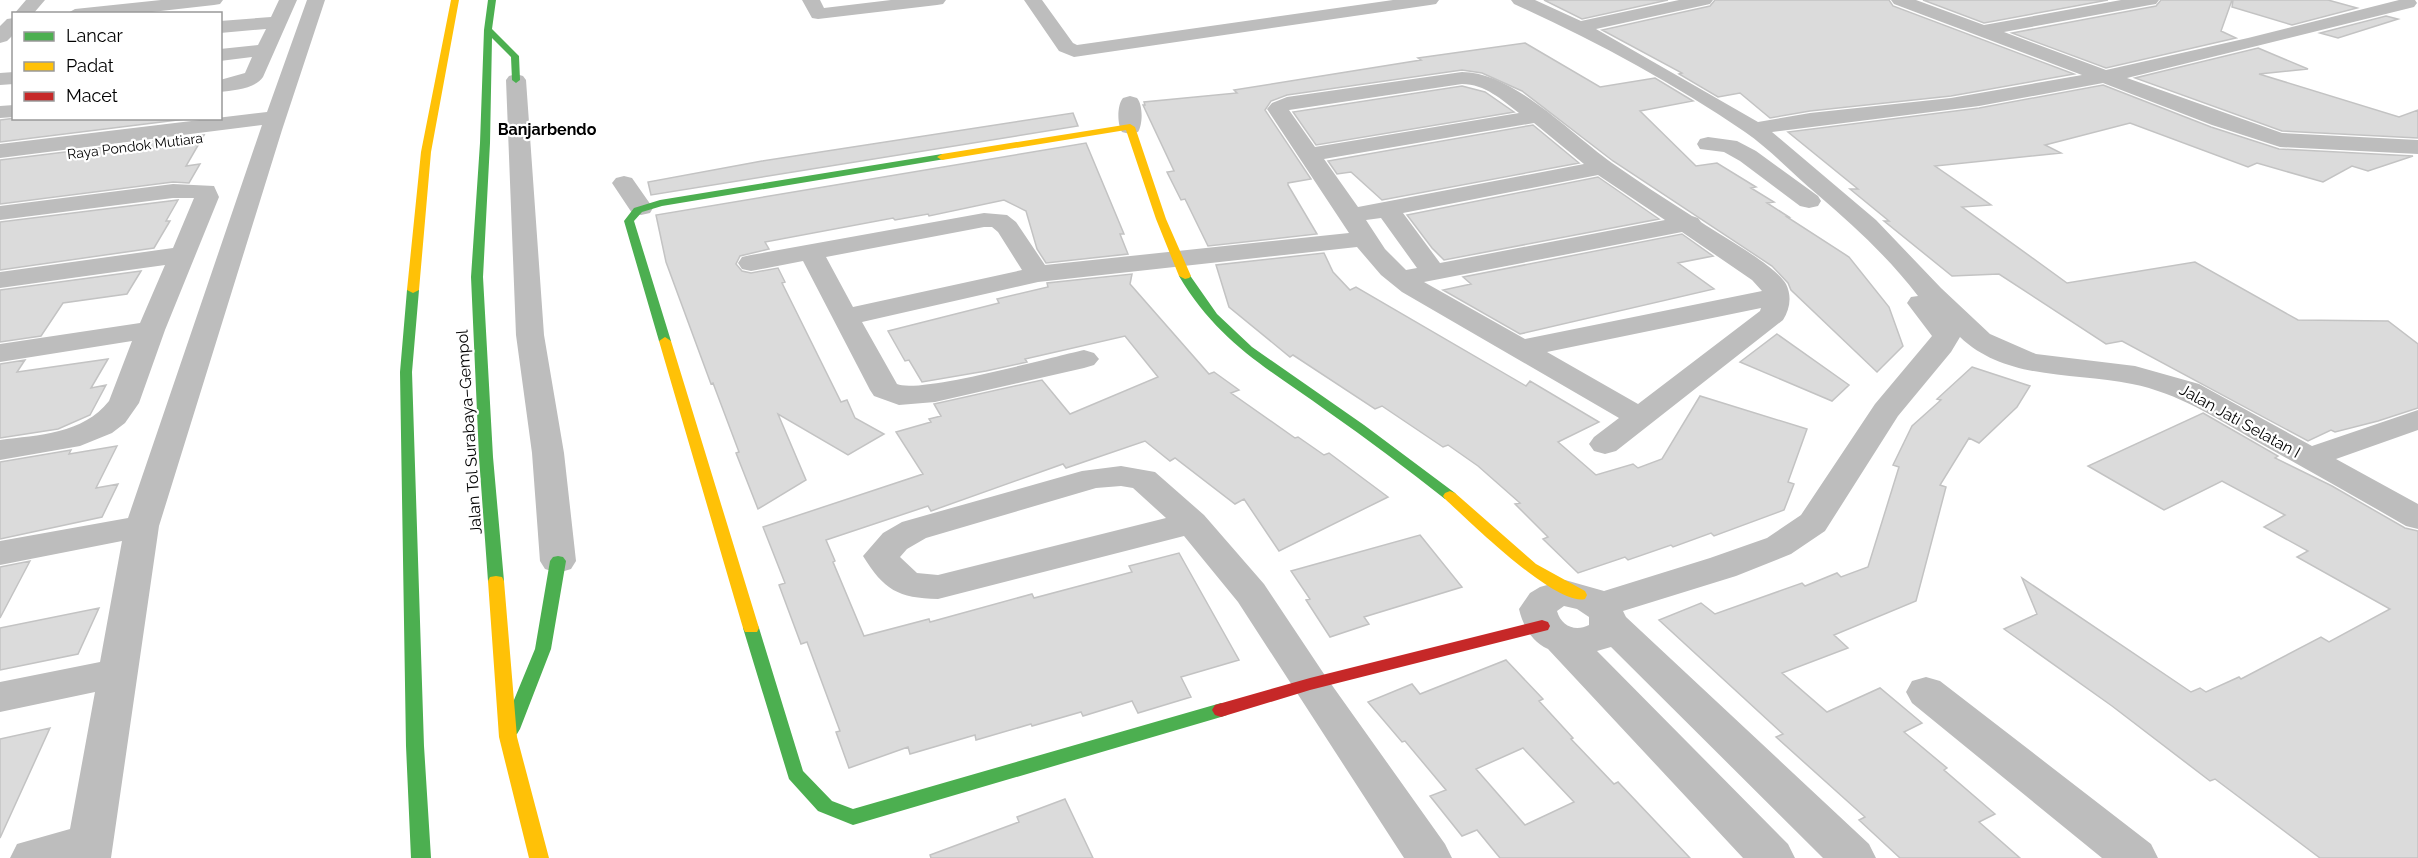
<svg xmlns="http://www.w3.org/2000/svg" width="2418" height="858" viewBox="0 0 2418 858" font-family="Raleway,sans-serif">
<style>
.building{fill:#dbdbdb;stroke:#c3c3c3;stroke-width:1.5;fill-rule:evenodd}
.lines{fill:none;stroke-linecap:round;stroke-linejoin:round}
.street{fill:#bdbdbd;fill-rule:evenodd}
.fast{fill:#4caf50;fill-rule:evenodd}
.slow{fill:#ffc107;fill-rule:evenodd}
.jam{fill:#c62828;fill-rule:evenodd}
.labels{text-anchor:middle;dominant-baseline:central;stroke-width:4.5;stroke-linejoin:round;paint-order:stroke}
.far-street-label{font-size:14px;fill:#000;stroke:#fff}
.far-quarter-label{font-size:16px;font-weight:bold;fill:#000;stroke:#fff}
.street-label{font-size:16px;fill:#000;stroke:#fff}
</style>
<rect width="100%" height="100%" fill="#fff"/>
<path class="building" d="M1544 0H1668L1582 19Z
M1715 0H1889L1893 6 2074 74 1951 96 1810 111 1770 118 1740 93 1718 97 1679 74 1682 73 1602 30 1710 6Z
M1923 0H2108L1984 23Z
M2161 0H2232L2221 31 2236 38 2106 68 2012 33 2156 6Z
M2233 0H2328L2357 8 2292 25 2232 7Z
M2386 16 2398 19 2338 38 2320 33Z
M1525 43 1600 87 1655 78 1693 101 1640 111 1696 166 1717 163 1756 187 1751 188 1774 202 1767 203 1789 217H1787L1849 257 1889 307 1903 346 1877 372 1791 290 1788 283 1772 266 1613 161 1522 91 1482 73 1462 70 1287 95 1271 101 1265 110 1311 179 1288 183V185L1317 234 1208 246 1185 199 1181 200 1167 172 1174 171 1143 105H1145L1144 102 1237 93 1234 90 1421 60 1418 58Z
M2258 48 2308 69 2259 74 2399 117 2418 110V138L2282 131 2135 78Z
M2103 85 2211 127 2279 149 2413 156 2368 171 2352 166 2323 182 2257 163 2248 167 2130 123 2045 145 2061 153 1935 166 1991 205 1962 207 2067 283 2195 262 2298 320 2388 321 2418 344V408L2378 421 2335 432 2331 430 2308 441 2122 341 2106 344 1999 274 1952 276 1884 221H1889L1850 189H1858L1788 132 1979 108Z
M1462 86 1485 92 1514 112 1316 145 1293 112Z
M1073 113 1078 126 651 195 648 182 762 161Z
M16 118H194L0 142V120Z
M1533 125 1579 163 1382 200 1351 172 1337 174 1328 161Z
M204 135 186 166 200 164 189 183 173 182 0 204V160Z
M1086 143 1124 234H1120L1128 254 1046 263 1037 249 1026 211 1004 200 929 216 928 214 895 220 893 218 765 242 769 249 740 256 736 264 742 271 751 273 778 268 785 282 782 283 841 402 847 400 855 418 884 434 848 455 778 414 806 480 758 509 736 453 739 452 713 383 711 384 666 262 656 215Z
M1598 177 1659 219 1444 260 1432 248 1407 215Z
M178 200 166 221H170L154 248 0 270V222Z
M1682 234 1713 256 1678 263 1714 289 1520 334 1443 290 1471 284 1463 277Z
M1324 253 1333 272 1350 290 1356 287 1526 386 1530 381 1599 422 1558 442 1596 475 1633 464 1638 468 1662 459 1700 396 1807 429 1788 482 1794 484 1784 510 1714 536 1711 533 1673 547 1671 545 1628 560 1625 557 1578 573 1543 539 1548 537 1515 504 1520 503 1478 466 1448 445 1443 447 1382 406 1375 409 1293 355 1290 357 1229 307 1216 265Z
M141 271 127 294 63 303 41 336 0 342V290Z
M1132 274 1130 284 1209 374 1214 372 1239 390 1231 393 1295 438 1298 437 1324 455 1329 453 1388 497 1279 551 1244 499 1235 504 1175 458 1170 461 1145 441 1066 468 1063 464 931 511 928 506 826 540 835 561 833 562 864 636 929 619 930 622 1032 594 1034 598 1132 572 1129 566 1179 553 1239 660 1181 677 1191 697 1138 713 1132 701 1083 716 1081 712 1032 726 1031 724 976 740 975 735 910 754 908 747 849 768 836 732 840 731 807 642 801 644 779 585 785 583 763 527 923 474 896 432 931 422 929 419 941 416 934 404 1042 380 1070 414 1158 377 1125 336 1025 359 1027 362 986 371 922 382 909 360 905 361 888 331 999 303 997 299 1048 287 1047 283Z
M1777 334 1849 385 1832 401 1740 362Z
M108 359 91 388 106 385 90 415 58 429 0 438V364L25 360 17 372Z
M1972 367 2030 386 2017 407 1979 443 1969 438 1940 485 1946 487 1916 601 1834 635 1848 648 1782 673 1827 712 1880 688 1922 723 1904 732 1947 768 1944 770 1995 814 1979 822 2020 858H1900L1859 820 1865 817 1776 737 1783 734 1659 620 1701 603 1715 614 1802 583 1805 586 1837 573 1841 577 1868 567 1899 467 1893 465 1912 426 1941 400 1937 399Z
M2203 413 2278 456 2275 458 2332 486 2405 528 2418 531V858H2320L2215 779 2210 781 2112 706 2004 629 2037 614 2022 578 2191 692 2200 688 2206 692 2239 677 2241 679 2321 637 2329 642 2390 609 2297 557 2308 551 2264 527 2285 515 2222 481 2164 510 2088 466Z
M117 446 96 488 118 484 102 517 0 539V462L71 450 69 454Z
M1420 535 1462 587 1364 617 1369 624 1330 637 1306 600 1310 599 1291 571Z
M30 561 0 618V567Z
M99 608 78 654 0 670V628Z
M1506 660 1543 699 1539 701 1573 738 1571 739 1614 784 1618 782 1690 858H1500L1477 830 1462 836 1430 796 1446 790 1405 741 1402 742 1368 702 1412 684 1420 694ZM1523 748 1574 802 1525 825 1476 769Z
M50 728 0 838V739Z
M1065 799 1093 858H931L930 855 1019 822 1017 817Z"/>
<g class="lines">
<path class="street" d="M26 0H45L33 14H14Z
M161 0H223L220 4 214 5 134 14H66L75 9Z
M279 0H297L263 77C255 89 234 90 220 92V80L245 73 252 57 220 61V49L258 45 266 29 220 33V21L271 17Z
M307 0H325L282 130 159 526 111 858H10L17 844 70 829 95 692 0 712V682L100 662 122 541 0 565V541L128 518 262 125 0 158V144L267 112Z
M802 0H820L824 8 891 0H946L943 4 937 5 818 19 812 18Z
M1024 0H1042L1073 43 1077 45 1393 0H1439L1436 4 1430 5 1074 57 1059 51Z
M1511 0H1535L1581 21 1679 0H1713L1710 4 1596 29 1758 122 1810 113 1951 98 2082 75 1894 4 1891 0H1916L1984 25 2121 0H2159L2156 4 2150 5 2004 32 2106 70 2248 38 2399 0H2415L2417 3 2414 7 2127 78 2282 133 2418 140V154L2280 147 2212 125 2103 83 1979 106 1772 132 1876 220 1941 288 1990 334 2036 354 2135 366 2199 384 2312 446 2418 410V430L2336 459 2418 504V529L2406 526C2356 497 2306 469 2256 441 2216 418 2178 393 2132 384 2074 372 2006 381 1960 337L1951 352 1898 416 1825 531 1791 554 1736 576 1623 611 1626 617 1869 844 1876 858H1823L1611 647 1597 651 1788 844 1795 858H1743L1548 649C1532 642 1523 626 1519 609L1530 593 1540 587 1565 580 1604 591 1710 558 1767 538 1801 515 1875 404 1932 336 1907 303 1911 297 1918 296C1889 258 1854 226 1818 195 1794 175 1771 150 1745 132 1673 83 1594 40 1514 4ZM1564 606 1577 609 1589 617V625C1575 632 1561 626 1557 611Z
M14 18V34L7 41 0 43V26L7 19Z
M14 72V84L0 85V73Z
M1462 72C1513 72 1571 134 1612 163 1638 181 1665 199 1692 216L1698 218 1701 222C1721 236 1775 265 1786 284 1792 296 1790 309 1783 320L1616 451 1605 454 1594 451 1589 444 1594 437 1619 418 1402 292 1381 275 1357 247 1038 282 862 322 897 384C919 394 1052 357 1084 350L1094 353 1099 359 1094 365 1084 368 935 402 899 405 874 396 870 390 803 261 751 271 742 269 738 263 742 257 751 255 984 213 1007 215 1016 222 1045 265 1349 233 1267 109 1272 103 1287 97ZM1462 84C1485 84 1502 100 1519 113L1315 147 1289 110ZM1534 123 1584 164 1358 207 1324 159ZM1598 175 1665 220 1440 263 1403 213ZM1381 218 1417 268 1406 270 1385 249 1366 220ZM984 227H992L998 232 1022 270 853 307 826 257ZM1682 232 1752 280 1762 291 1525 339 1424 282ZM1761 308 1760 311 1638 404 1547 352Z
M516 74 523 76 526 80 544 335 564 453 576 561 571 569 558 573 545 569 540 561 532 453 516 335 506 80 509 76Z
M1130 96 1137 98C1143 105 1143 124 1138 132L1130 134 1122 132C1117 124 1117 105 1123 98Z
M14 105V117L0 118V106Z
M1708 137 1737 141 1756 151 1818 196 1821 201 1818 206 1809 208 1800 206 1740 161 1724 152 1700 149 1697 144 1700 139Z
M624 176 632 178 653 208 650 213 641 215 632 213 612 183 616 178Z
M173 184 214 186 219 197 165 330 139 403 125 423 112 433 80 446 0 460V440C38 435 83 434 109 401L132 341 0 362V344L140 323 165 265 0 288V272L173 248 194 198H173L0 220V206Z
M1121 466 1155 472 1204 515 1264 584 1324 674 1445 844 1452 858H1404L1238 602 1184 536 938 599C898 598 884 590 863 556L883 533 902 522 1082 471ZM1121 486 1133 488 1166 518 938 575 917 573 900 557 907 549 926 538 1096 488Z
M1926 677 1940 681 2151 844 2158 858H2102L1912 703 1906 692 1912 681Z"/>
<path class="fast" d="M488 0H496L492 29 519 56 520 80 516 83 512 80 511 57 492 38 490 143 483 277 493 457 504 581 502 585H490L488 581 479 457 471 277 480 143 484 30Z
M942 154 947 157 945 159 662 206 642 212 634 221 671 341 665 345 659 341 624 221 634 208 660 200Z
M1185 273 1189 274 1217 314 1252 347 1364 425 1455 493 1457 496 1455 499H1445C1407 469 1367 439 1327 411 1267 368 1218 342 1179 276Z
M413 287 419 290 412 372 424 746 431 858H411L406 746 400 372 407 290Z
M558 556 563 557 566 561 551 649 520 729 517 734 511 736 505 734 502 729 535 649 550 561 553 557Z
M751 622 757 624 759 628 803 771 832 801 853 809 1221 703 1227 705 1230 710 1227 715 1221 717 853 825 818 811 789 779 743 628 745 624Z"/>
<path class="slow" d="M451 0H459L431 152 419 290 413 293 407 290 421 152Z
M1130 124 1135 127 1166 219 1191 276 1189 278 1185 279 1179 276 1156 219 1126 130 942 160 937 157 942 154Z
M665 337 671 341 759 628 757 632H745L743 628 659 341Z
M1450 491 1455 493 1536 564 1585 591 1587 595 1585 599C1556 607 1468 520 1445 499L1443 496 1445 493Z
M496 576 502 577 504 581 517 737 549 858H529L499 737 488 581 490 577Z"/>
<path class="jam" d="M1542 620 1548 622 1550 626 1548 630 1310 690 1221 717 1215 715 1212 710 1215 705 1310 678Z"/>
</g>
<g class="labels">
<g class="far-street-label">
<text transform="translate(135 146) rotate(-7)">Raya Pondok Mutiara</text>
</g>
<g class="far-quarter-label">
<text x="547" y="129">Banjarbendo</text>
</g>
<g class="street-label">
<text transform="translate(2240 421) rotate(29)">Jalan Jati Selatan I</text>
<text transform="translate(469 432) rotate(-94)">Jalan Tol Surabaya–Gempol</text>
</g>
</g>
<rect x="12" y="12" width="210" height="108" fill="#ffffff" stroke="#999999" stroke-width="1.5"/>
<rect x="24" y="32" width="30" height="9" fill="#4caf50" stroke="#999999" stroke-width="1.5"/>
<text x="66" y="42" font-size="18" fill="#000000">Lancar</text>
<rect x="24" y="62" width="30" height="9" fill="#ffc107" stroke="#999999" stroke-width="1.5"/>
<text x="66" y="72" font-size="18" fill="#000000">Padat</text>
<rect x="24" y="92" width="30" height="9" fill="#c62828" stroke="#999999" stroke-width="1.5"/>
<text x="66" y="102" font-size="18" fill="#000000">Macet</text>
</svg>
